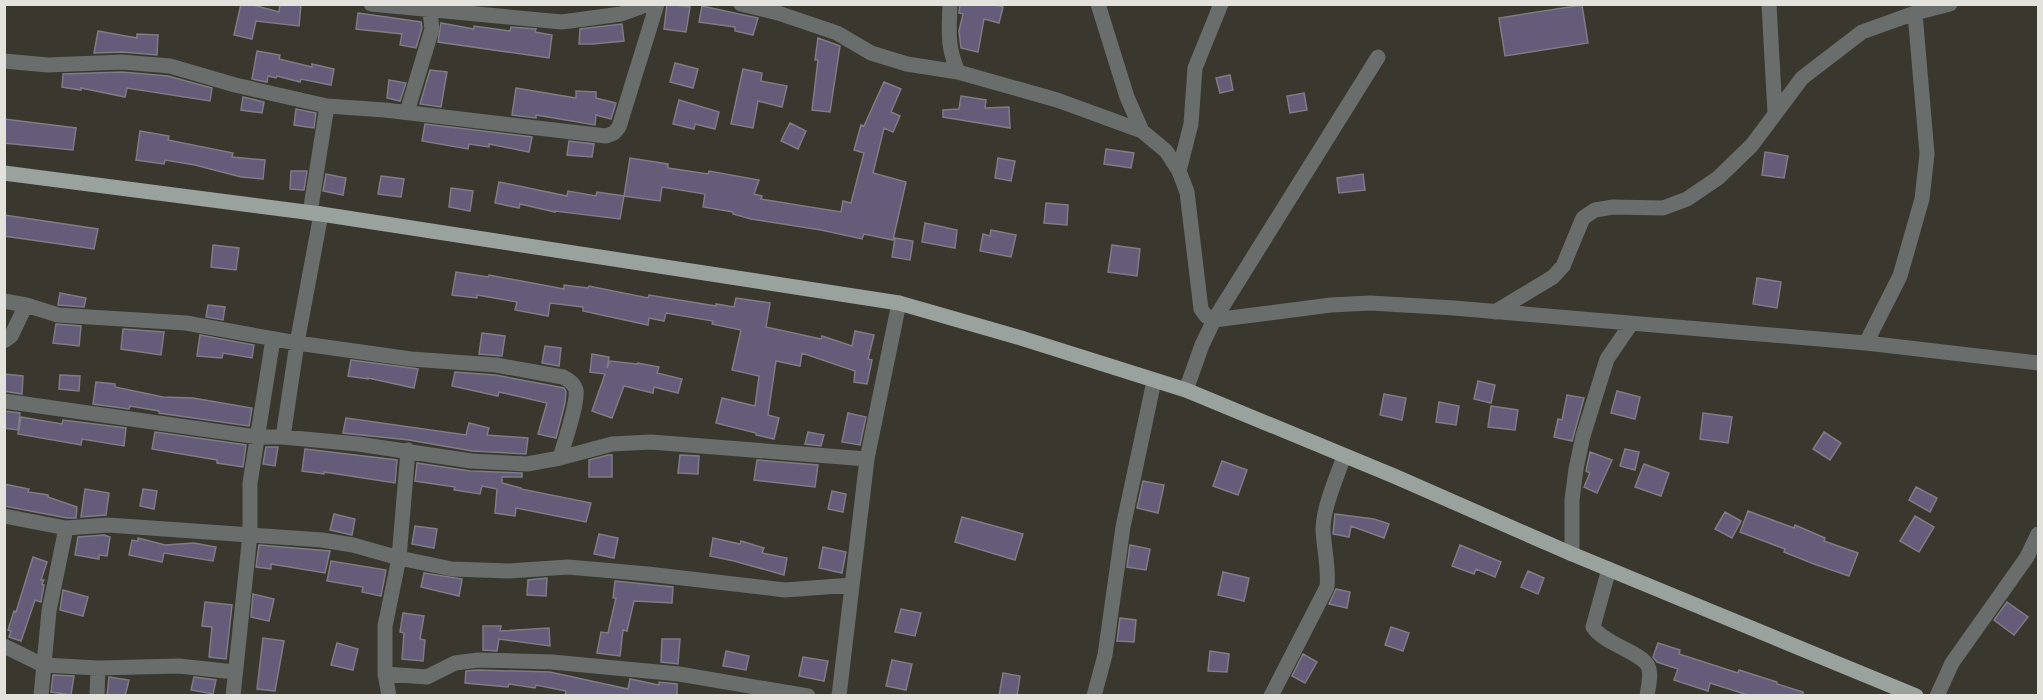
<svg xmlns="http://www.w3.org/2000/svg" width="2043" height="700" viewBox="0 0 2043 700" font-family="'Titillium Web',sans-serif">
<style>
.building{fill:#645c78;stroke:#7e7c85;stroke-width:1.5}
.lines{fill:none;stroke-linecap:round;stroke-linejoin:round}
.minor{stroke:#696d6b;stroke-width:15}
.major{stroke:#99a29d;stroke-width:15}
</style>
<rect width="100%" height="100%" fill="#3a372f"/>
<path class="building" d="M241 4H249L279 12 280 4H301L299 26 256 21 252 39 234 35Z
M667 4 690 7 686 32 664 29Z
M960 4H994L1003 7 999 23 984 19 978 52 961 48 959 31 963 14 959 13Z
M1582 5 1588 43 1505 56 1499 18Z
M702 6 758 18 753 35 735 31V27L699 22Z
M358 13 421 22 422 28 416 48 400 45 402 34 356 29Z
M441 23 474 29V26L510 31 511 27 536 29 535 32 552 35 549 58 438 42Z
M622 24 624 41 593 44H579L580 29Z
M98 31 137 38V34L158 35 157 55 123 52 94 53Z
M818 38 840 46 830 112 812 110 818 60H815Z
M257 51 280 55 279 59 312 67V64L334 69 331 85 301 79 300 82 277 76 276 78 268 76 267 82 252 79Z
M675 63 698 69 693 88 670 82Z
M743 69 762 73 761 81 787 86 782 107 758 101 753 128 731 124Z
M430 70 447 72 441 107 420 104Z
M122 72 168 76 212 88 210 101 127 88 125 97 81 88V90L62 87 63 74Z
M1230 75 1233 90 1220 93 1216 78Z
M389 80 406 83 400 101 387 98Z
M884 82 901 89 891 112 900 116 893 132 884 128 873 173 906 182 893 240 864 234 862 239 821 230 751 219 733 214V212L703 207 705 194 662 187 660 201 624 196 630 158 668 164V168L708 174 709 171 759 180 754 194 762 196 761 199 841 212 843 201 851 203 864 153 854 150 861 125 864 126Z
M516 88 576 98V91L596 92V98L616 103 611 119 596 115 595 125 536 115V118L512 115Z
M1304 93 1307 110 1290 113 1287 96Z
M961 96 986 100 985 108 1009 107 1010 128 943 117V110L959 109Z
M243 97 264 102 262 113 241 110Z
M679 100 719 112 715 129 695 124 694 129 673 124Z
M296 109 316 113 314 128 294 125Z
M4 119 76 128 73 150 4 143Z
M790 123 806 131 798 149 781 141Z
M425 124 532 137 529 152 489 144V147L469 144 468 149 422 141Z
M140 131 169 136 168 140 233 153 232 157 265 160 263 179 241 177 195 165 165 160 164 164 136 160Z
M569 141 594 144 592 157 567 155Z
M1106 149 1134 153 1131 168 1104 164Z
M1765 152 1788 156 1784 178 1762 175Z
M998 158 1015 161 1011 181 995 178Z
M291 171H307L304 190 290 189Z
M326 174 346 178 343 195 323 191Z
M1363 174 1365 190 1339 193 1337 178Z
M381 176 404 179 401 197 378 194Z
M499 182 567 196 568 191 596 196 597 192 624 196 620 219 555 211V212L520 204 519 208 495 203Z
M451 188 473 191 470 211 449 207Z
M1046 203 1068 205 1067 225 1044 223Z
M4 215 98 229 94 249 4 236Z
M925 223 957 230 955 248 922 242Z
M991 230 1016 235 1011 257 980 251 983 234 990 236Z
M895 238 913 241 910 260 892 257Z
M213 245 239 248 236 270 211 267Z
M1112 245 1140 249 1137 276 1108 272Z
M456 272 488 277 489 275 564 289V285L588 288 589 286 648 298 649 295 716 306V304L734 307 736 298 770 303 766 327 821 339 822 336 852 346 855 331 874 335 868 359 872 360 867 384 854 382 855 371 802 353 800 366 776 361 768 415 779 418 774 439 756 435V433L716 423 722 398 755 406 759 376 732 370 741 330 712 324 713 321 666 313 664 321 649 318 648 325 583 311V307L550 303 548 316 515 310 517 302 477 295V298L452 295Z
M1757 278 1781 282 1777 308 1753 304Z
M60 293 86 298 84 307 58 305Z
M208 305 225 307 223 320 206 317Z
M56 324 81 326 79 346 53 343Z
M123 329 164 332 161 355 121 349Z
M482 333 505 336 502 356 479 354Z
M200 335 254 345 252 358 223 353 222 358 197 356Z
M545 346 561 348 559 366 542 363Z
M592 354 609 357 607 368 610 361 637 364 638 363 659 367 657 373 682 379 678 393 654 387 653 393 624 386 612 418 592 411 605 374 590 372Z
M351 360 418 369 414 388 368 378V379L348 376Z
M455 372 495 375 564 388 566 392 565 403 556 438 538 434 547 403 499 392 498 396 452 386Z
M4 374 23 376 22 394 4 391Z
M60 375 80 376 79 391 59 389Z
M1478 381 1495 385 1491 403 1474 399Z
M96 382 115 384V387L163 397 193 398 252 408 249 426 159 413V411L130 406 129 409 93 404Z
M1617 391 1640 397 1635 419 1611 413Z
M1384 394 1406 398 1402 420 1380 415Z
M1567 395 1584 398 1572 441 1554 437 1558 419 1562 420Z
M1439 402 1459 406 1456 425 1436 422Z
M1491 406 1518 410 1515 430 1488 427Z
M4 411 20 413 18 430 4 428Z
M848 413 866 417 860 445 842 442Z
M1703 413 1732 417 1728 443 1700 439Z
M21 417 62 424 63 420 126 428 124 446 82 439 81 445 18 434Z
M346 418 466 435 469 423 489 428 487 435 528 438 526 454 472 451 409 440 343 433Z
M155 432 246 445 243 467 217 463V460L152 449Z
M808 432 824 435 821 446 805 444Z
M1824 432 1841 443 1830 460 1813 449Z
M266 447H278L275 466 263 464Z
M305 449 397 460 395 483 324 472V474L302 471Z
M1625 449 1639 452 1635 470 1620 466Z
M1590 452 1612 460 1597 493 1584 487 1590 473 1586 471Z
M608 455H612V477H589V460Z
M680 455 699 456 698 474 678 473Z
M757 460 818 465 815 487 754 480Z
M1222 461 1247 470 1238 495 1213 486Z
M417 463 470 471 522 473V477H502V483L521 488V489L591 503 586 522 516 508 515 516 495 513 497 489 482 486 480 494 454 490 455 487 415 481Z
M1644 464 1669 473 1661 496 1635 487Z
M1143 481 1164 485 1158 513 1137 508Z
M4 484 29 489 28 492 48 495V497L77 507 76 518H67L4 506Z
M1916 487 1937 498 1930 512 1909 500Z
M85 489 109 493 106 515 81 517Z
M143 489 157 491 154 509 140 506Z
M832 491 846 494 843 512 828 509Z
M1748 511 1794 528 1795 525 1825 538 1824 541 1858 553 1849 576 1814 564 1784 552 1785 549 1740 532Z
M1725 512 1741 521 1732 538 1715 529Z
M334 514 355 519 352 535 330 530Z
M1335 514 1374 519 1389 524 1384 538 1351 526 1349 537 1333 534Z
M1915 516 1934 527 1919 552 1900 541Z
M962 517 1023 534 1015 560 955 542Z
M415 526 437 529 434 548 412 544Z
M599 534 618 538 614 558 594 554Z
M104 535 110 537 107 556 99 555V559L75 555 78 537Z
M138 538 165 545 194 543 216 547 213 561 164 553 162 562 129 555 132 540 138 541Z
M713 538 740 544 741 541 764 548 762 553 787 558 784 575 734 561 710 556Z
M259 545 330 551 325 573 271 564V569L256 567Z
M1130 545 1150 549 1146 570 1127 567Z
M1460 545 1501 562 1495 577 1476 569 1474 574 1452 566Z
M823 547 846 552 842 573 819 568Z
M33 557 47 562 41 580H44L42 584 44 585 41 602 35 600 21 641 9 637 11 631 8 630 14 611 16 612Z
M331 561 386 570 381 596 362 592 363 587 327 581Z
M1528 571 1544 578 1538 594 1521 587Z
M1223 572 1249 578 1244 601 1218 595Z
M424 573 462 579 459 596 421 587Z
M547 578 546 596 527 595 528 580Z
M615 581 673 587 672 603 634 601 627 631 623 630 620 656 597 653 601 632 608 633 616 598H613Z
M1336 589 1350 592 1347 608 1329 604Z
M63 590 88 597 83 616 60 610Z
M253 594 274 599 269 621 251 617Z
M205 602 232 605 226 659 209 657 212 627 202 626Z
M2007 602 2028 617 2014 635 1994 620Z
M901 609 921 613 915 636 895 632Z
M403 613 424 616 420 639 425 640 423 661 402 659 404 633 400 632Z
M1120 618 1136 620 1134 642 1117 641Z
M483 626H501L500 631 549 628 550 646 499 639 497 651 483 650Z
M1391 627 1409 633 1403 651 1385 645Z
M263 638 284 641 275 691 257 689Z
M662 639H680L678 664 661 662Z
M337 643 358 649 353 670 331 665Z
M1658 643 1680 650 1679 654 1738 673 1739 670 1777 682V684L1803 692V696H1751L1710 683 1708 691 1674 680 1678 669 1657 662 1653 657Z
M726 651 749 656 746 670 723 666Z
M1210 651 1229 654 1227 672 1208 671Z
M1303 654 1317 662 1305 683 1292 676Z
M803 657 828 661 824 681 799 676Z
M892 660 912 664 906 690 886 686Z
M478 670 550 672 628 689 630 679 659 685V682L677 684V696H565L566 691 536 685 535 688 509 684 508 687 465 683 466 671Z
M1003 673 1020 676 1017 696H999Z
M53 675 74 676 71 695 51 692Z
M109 677 129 680 125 696H107Z
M194 677 216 680 213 694 191 690Z"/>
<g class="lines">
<path class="minor" d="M371 4 562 22 621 14 649 4
M741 4 778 13 837 33 871 53 907 64 958 72 1057 100 1142 131 1166 151 1179 171 1187 192 1201 309 1206 316 1214 320 1331 305 1370 303 1454 308 1866 343 2038 363
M950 4C949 33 947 46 958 72
M1098 4 1127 97 1142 131
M1769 4 1775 113
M4 61 48 65 122 62 170 66 235 85 327 106 385 110 606 136 614 133 619 127 657 4
M407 112 432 29 429 4
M1179 171 1191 124 1195 68 1221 4
M310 213 327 106
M4 301 26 305 58 315 186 323 297 343 411 359 496 365 563 377C569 380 574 383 576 390 578 404 564 443 560 458
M1495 312 1553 277 1563 266 1583 218 1595 210 1613 207 1663 208 1687 199 1718 178 1752 145 1802 78 1862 32 1915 13 1950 4
M4 341 11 336 26 305
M1866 343 1900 276 1922 199 1927 154 1915 13
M1186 390 1202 345 1214 320 1378 57
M4 401 258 437H283L358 444 471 461 527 464 560 458 612 444 651 442 867 459
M283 437 297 343 321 214
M4 516 66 528 108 525 322 540 353 545 399 558 452 569 509 571 568 567 648 574 785 590 852 585
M1572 554V500L1576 469 1583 436 1607 359 1631 324
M1609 569 1593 627C1604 644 1641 652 1648 666 1652 674 1648 687 1647 696
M4 646 43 665 98 668 179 666 235 672
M385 674 427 677 455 663 478 660 552 662 679 674 808 696
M41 696 49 611 66 528
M97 696 98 668
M233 696 250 534V483L273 339
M389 696 385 674V626L399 558 408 450
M839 696 867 459 899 303
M1094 696 1105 655 1123 527 1154 381
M1271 696 1327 587C1329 568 1324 549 1323 530 1323 507 1337 477 1344 456
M1937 696 1952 663 2027 557 2038 534"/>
<path class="major" d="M4 173 321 214 899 303 1021 338 1186 390 1394 476 1572 554 1916 696"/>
</g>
<rect width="2043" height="700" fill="none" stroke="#e4e2dd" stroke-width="12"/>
</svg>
